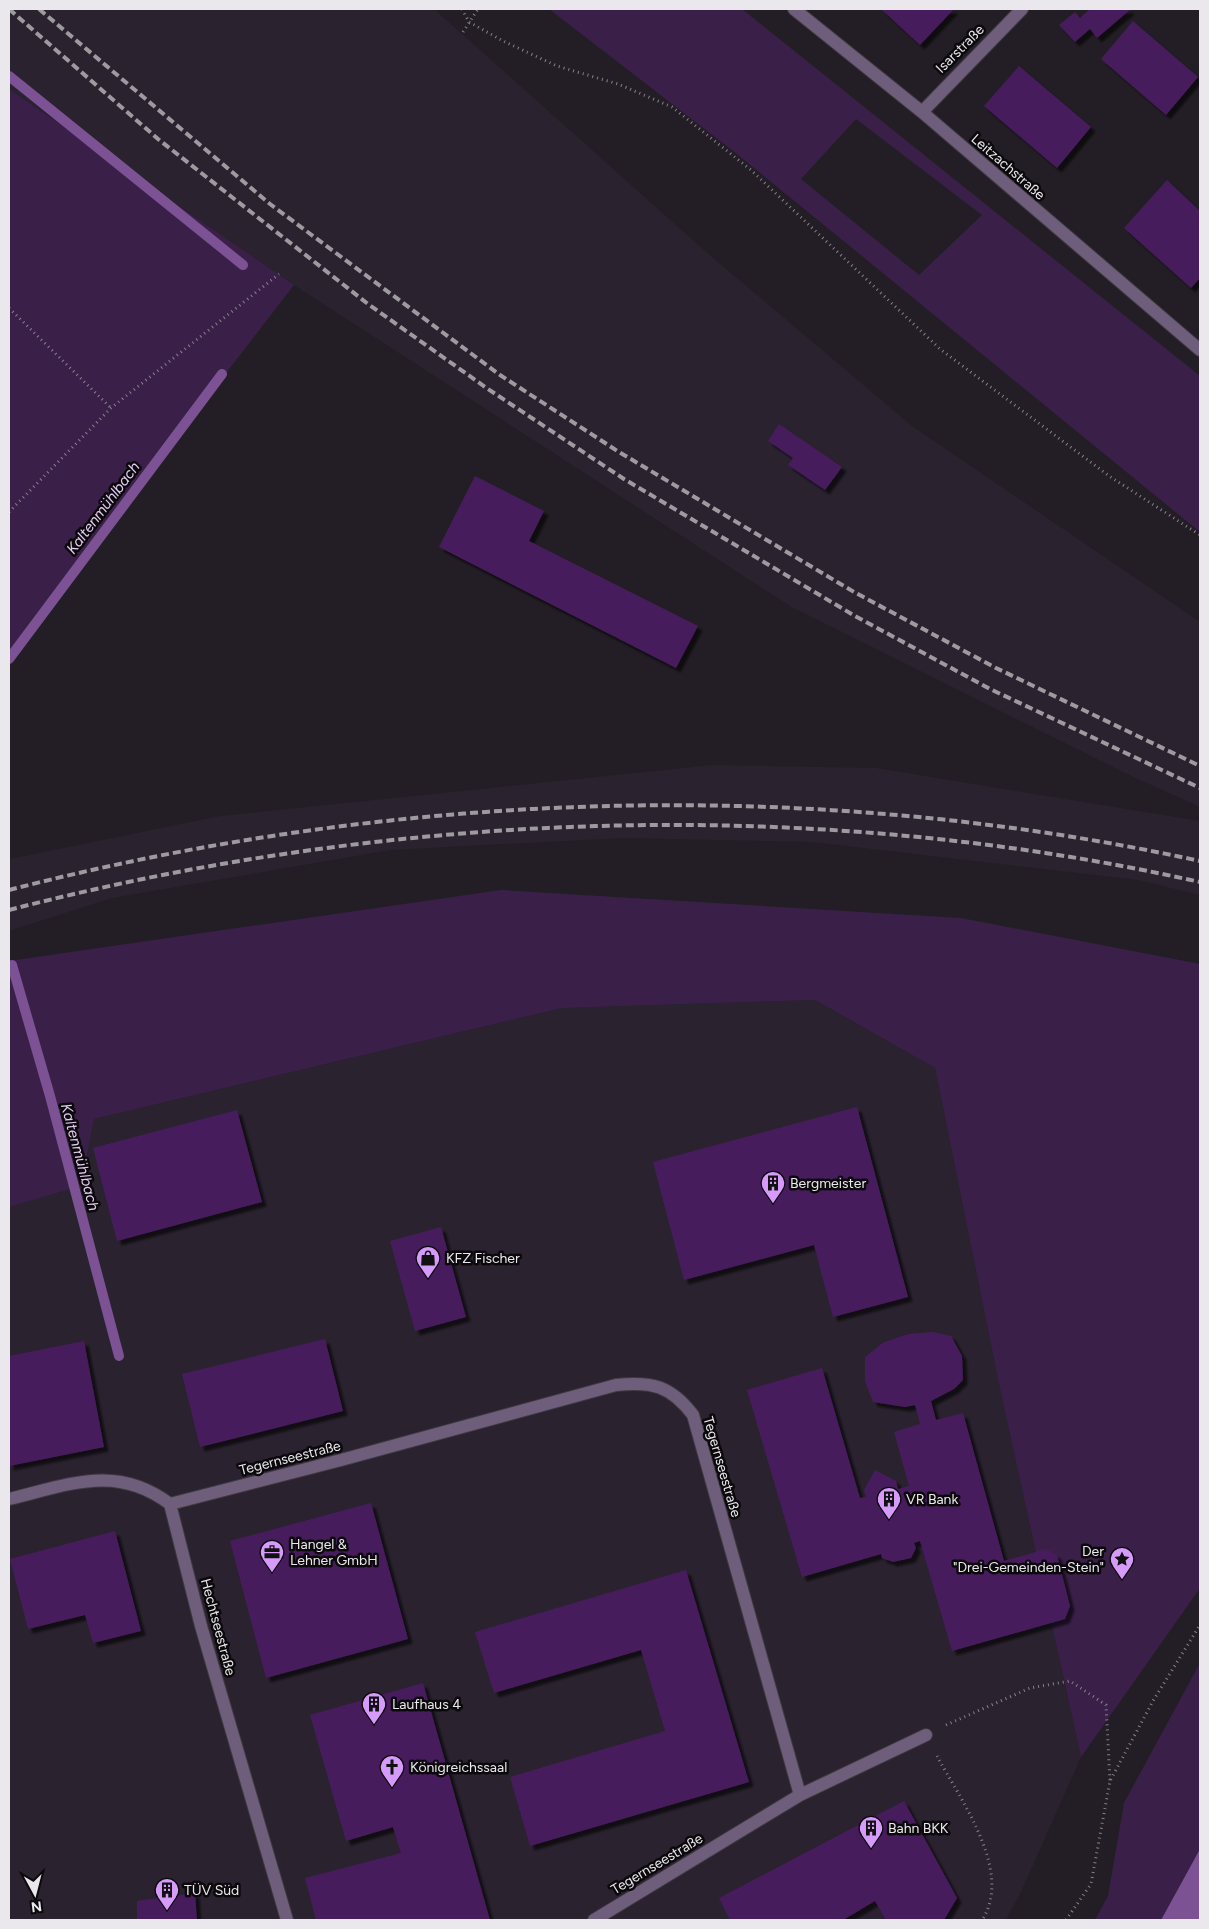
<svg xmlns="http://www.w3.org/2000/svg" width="1209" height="1929" viewBox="0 0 1209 1929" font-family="Figtree,sans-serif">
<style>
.built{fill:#2a222f}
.green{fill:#3a2048;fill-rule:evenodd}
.water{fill:#7c5295}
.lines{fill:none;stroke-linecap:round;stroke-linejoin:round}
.stream{stroke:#7c5295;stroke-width:10}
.building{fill:#461d5c;filter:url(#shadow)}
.minor-casing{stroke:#3f3a41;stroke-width:14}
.path{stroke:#868388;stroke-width:3;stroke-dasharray:1 4;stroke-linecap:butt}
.minor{stroke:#6f5e7b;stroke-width:12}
.rail{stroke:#9e9ba0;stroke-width:4;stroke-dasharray:8 4;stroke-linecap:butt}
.labels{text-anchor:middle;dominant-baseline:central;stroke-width:5;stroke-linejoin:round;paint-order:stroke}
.street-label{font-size:14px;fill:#eae8ec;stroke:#0b090c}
.poi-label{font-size:14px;fill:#eae8ec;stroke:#0b090c;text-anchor:start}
.water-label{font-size:15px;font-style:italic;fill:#e3ccf2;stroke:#0b090c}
</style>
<defs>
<filter id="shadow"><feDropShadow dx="4.5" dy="4.5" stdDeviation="1" flood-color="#0009"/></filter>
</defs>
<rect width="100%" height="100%" fill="#231e25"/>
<path class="built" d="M9 9H434L713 258 912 426 1200 622V807L1127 774 790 606 294 285 9 89Z
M712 765 876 768 1200 821V895L1138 880 812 842 623 838 391 850 112 898 9 931 10 859 220 816Z
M815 1000 935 1068 1000 1389 1081 1757 1021 1892 1006 1920H9V1207L81 1186 94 1119 562 1008Z"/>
<path class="green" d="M549 9H742L1200 376V532L737 154ZM856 119 982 215 919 275 801 179Z
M9 89 294 285 9 654Z
M501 890 961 918 1200 964V1588L1081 1757 1000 1389 935 1068 815 1000 562 1008 94 1119 81 1186 9 1207V961Z
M1200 1663V1849L1161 1920H1095L1108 1896 1124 1803Z"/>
<path class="water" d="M1200 1849V1920H1161Z"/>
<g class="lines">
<path class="stream" d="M9 76 243 265
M9 659 222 374
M12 965 50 1096 119 1356"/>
</g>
<path class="building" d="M881 9H954L920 45Z
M1090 9H1131L1097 38 1090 29 1075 42 1059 25 1075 12 1080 18Z
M1133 21 1198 77 1166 115 1101 59Z
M1019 66 1091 127 1057 168 984 106Z
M1167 180 1200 211V278L1191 288 1124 228Z
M779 424 842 467 825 490 788 465 793 458 768 441Z
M475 476 544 511 529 541 698 626 676 668 439 547Z
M857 1107 908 1297 833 1317 814 1245 684 1280 653 1162Z
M237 1110 262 1202 117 1241 93 1148Z
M441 1227 466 1317 415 1331 390 1241Z
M933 1332 951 1336 962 1356 963 1380 954 1389 931 1401 936 1420 963 1413 1004 1561 1046 1549 1057 1555 1070 1606 1065 1619 952 1651 920 1541 914 1543 916 1548 911 1558 893 1562 882 1558 881 1554 802 1577 747 1390 822 1368 860 1498 866 1497 864 1490 875 1470 896 1481 898 1489 909 1486 894 1432 920 1424 915 1405 905 1407 873 1402 865 1381V1357L884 1342 909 1334Z
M325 1339 343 1411 200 1447 182 1374Z
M84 1341 104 1447 9 1466V1356Z
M371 1503 408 1639 266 1678 230 1541Z
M115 1531 141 1631 93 1643 85 1615 28 1629 10 1559Z
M686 1570 749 1782 530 1846 510 1777 665 1731 641 1650 494 1693 475 1632Z
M423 1683 490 1920H316L305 1878 401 1853 393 1827 346 1841 310 1715Z
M904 1801 957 1898 944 1920H886L875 1901 843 1920H730L719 1898Z
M195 1893 197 1920H137V1901Z"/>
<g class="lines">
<g class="minor-casing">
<path id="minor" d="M794 9 922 112 1200 350
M922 112 1022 9
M9 1499C68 1485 116 1463 170 1504L201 1626 287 1920
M170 1504 341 1460 616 1385C652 1381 671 1386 693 1415L800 1795 594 1920
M800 1795 926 1735"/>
</g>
<path class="path" d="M462 9 469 22 503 41 557 66 618 84 672 107 751 170 940 349 1109 476 1200 535
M463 32 478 9
M9 308 111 408
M9 512 111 408 279 274
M946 1725 1030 1688 1070 1681 1106 1705 1110 1781
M937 1756C960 1799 1014 1872 982 1920
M1066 1920 1091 1884 1110 1781 1153 1701 1200 1625"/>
<use href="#minor" class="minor"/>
<path class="rail" d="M9 9 158 139 368 304 488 389 624 479 855 616 990 689 1200 788
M39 9 270 204 500 375 619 452 854 592 996 668 1200 766
M9 890C396 790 809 776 1200 861
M9 910C395 810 810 795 1200 882"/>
</g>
<defs>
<g id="building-pin" transform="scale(1.25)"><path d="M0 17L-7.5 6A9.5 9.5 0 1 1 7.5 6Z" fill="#d69bfa" stroke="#0b090c"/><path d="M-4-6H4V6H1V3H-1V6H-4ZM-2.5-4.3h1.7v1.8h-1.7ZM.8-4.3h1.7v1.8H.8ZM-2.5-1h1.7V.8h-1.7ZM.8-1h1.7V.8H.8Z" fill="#111"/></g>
<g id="shop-pin" transform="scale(1.25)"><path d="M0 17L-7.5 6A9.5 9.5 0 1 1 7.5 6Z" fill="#d69bfa" stroke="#0b090c"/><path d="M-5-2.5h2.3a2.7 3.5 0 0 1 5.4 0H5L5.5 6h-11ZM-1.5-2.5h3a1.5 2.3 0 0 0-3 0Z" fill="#111"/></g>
<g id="office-pin" transform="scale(1.25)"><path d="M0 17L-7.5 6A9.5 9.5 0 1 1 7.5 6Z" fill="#d69bfa" stroke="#0b090c"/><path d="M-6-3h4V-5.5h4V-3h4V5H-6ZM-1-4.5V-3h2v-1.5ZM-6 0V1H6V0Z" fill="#111"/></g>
<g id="sight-pin" transform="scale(1.25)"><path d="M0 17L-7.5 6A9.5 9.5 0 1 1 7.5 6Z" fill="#d69bfa" stroke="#0b090c"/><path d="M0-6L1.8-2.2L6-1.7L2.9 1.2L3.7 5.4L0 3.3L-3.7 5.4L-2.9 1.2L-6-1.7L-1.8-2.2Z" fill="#111"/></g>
<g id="church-pin" transform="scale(1.25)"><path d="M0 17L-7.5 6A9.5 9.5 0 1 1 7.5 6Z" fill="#d69bfa" stroke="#0b090c"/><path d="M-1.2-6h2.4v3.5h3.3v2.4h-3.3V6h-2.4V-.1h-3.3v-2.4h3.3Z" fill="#111"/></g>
</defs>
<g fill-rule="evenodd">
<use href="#building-pin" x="773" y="1183"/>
<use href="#shop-pin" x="428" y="1258"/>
<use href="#building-pin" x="889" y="1499"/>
<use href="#office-pin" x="272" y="1552"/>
<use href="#sight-pin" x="1122" y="1559"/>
<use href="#building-pin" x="374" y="1704"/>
<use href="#church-pin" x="392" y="1767"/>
<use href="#building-pin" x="871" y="1828"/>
<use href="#building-pin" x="167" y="1890"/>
</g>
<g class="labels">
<g class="street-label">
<text transform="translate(960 49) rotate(-45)">Isarstraße</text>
<text transform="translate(1008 167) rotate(41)">Leitzachstraße</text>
<text transform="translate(290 1458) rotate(-14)">Tegernseestraße</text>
<text transform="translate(722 1467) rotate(74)">Tegernseestraße</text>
<text transform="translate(218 1627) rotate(75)">Hechtseestraße</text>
<text transform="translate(657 1864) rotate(-31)">Tegernseestraße</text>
</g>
<g class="poi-label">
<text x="790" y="1183">Bergmeister</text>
<text x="446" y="1258">KFZ Fischer</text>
<text x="906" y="1499">VR Bank</text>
<text x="290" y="1544">Hangel &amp;<tspan x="290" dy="16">Lehner GmbH</tspan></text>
<text x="1104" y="1551" text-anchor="end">Der<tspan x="1104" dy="16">"Drei-Gemeinden-Stein"</tspan></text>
<text x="392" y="1704">Laufhaus 4</text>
<text x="410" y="1767">Königreichssaal</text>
<text x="888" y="1828">Bahn BKK</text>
<text x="184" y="1890">TÜV Süd</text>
</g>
<g class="water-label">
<text transform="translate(103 508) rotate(-53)">Kaltenmühlbach</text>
<text transform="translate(80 1157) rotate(75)">Kaltenmühlbach</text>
</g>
</g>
<rect width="1209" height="1929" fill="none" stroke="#eae8ec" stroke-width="20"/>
<g transform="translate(35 1894) rotate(173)" stroke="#0b090c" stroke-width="4" paint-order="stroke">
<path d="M0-4L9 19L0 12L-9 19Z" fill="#eae8ec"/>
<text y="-8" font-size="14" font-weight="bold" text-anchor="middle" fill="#eae8ec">N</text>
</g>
</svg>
